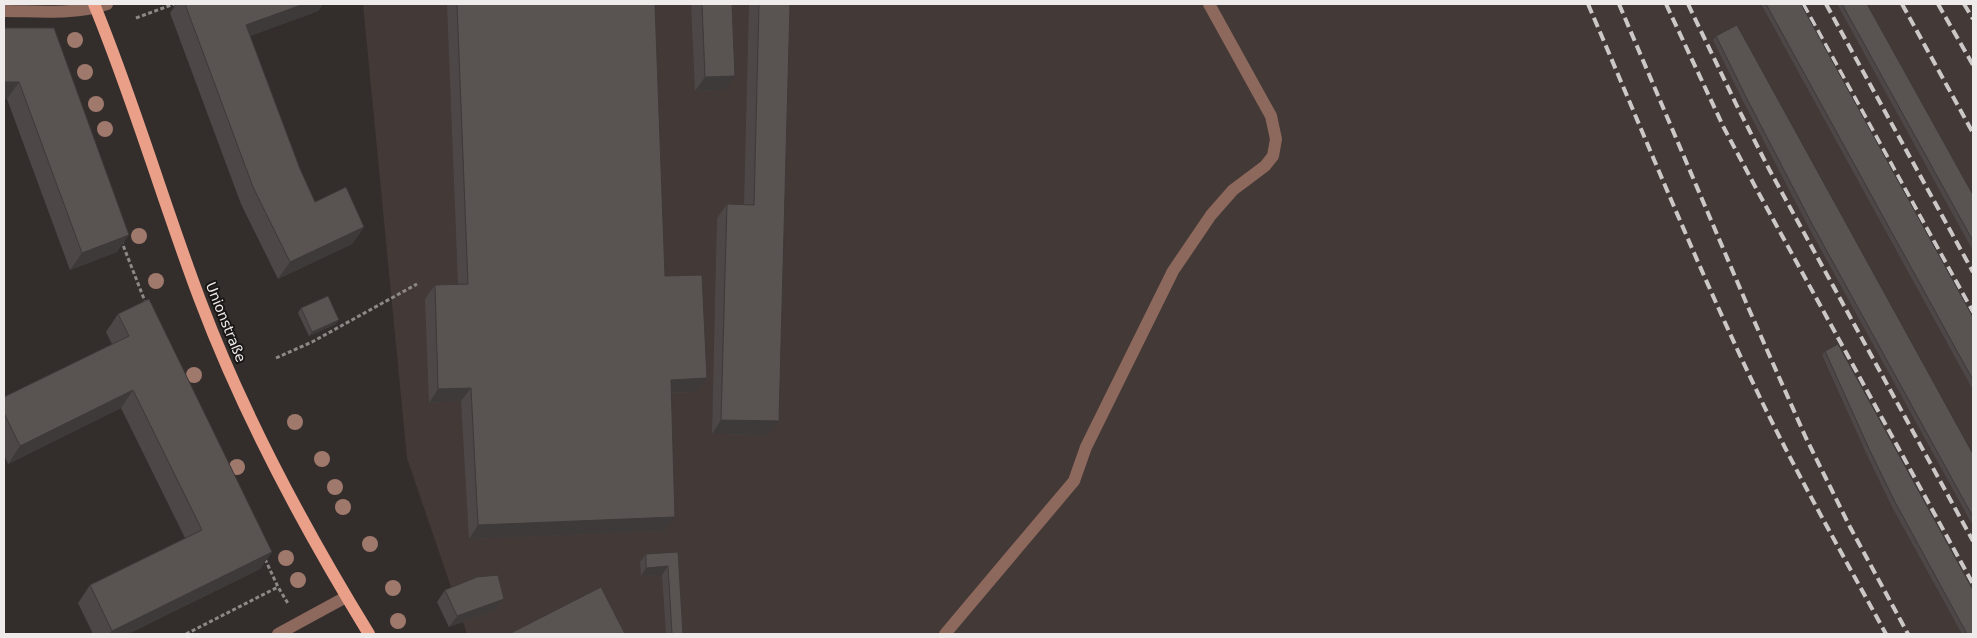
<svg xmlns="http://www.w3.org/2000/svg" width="1977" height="638" viewBox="0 0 1977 638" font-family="'DejaVu Sans',sans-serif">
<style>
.built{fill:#433936}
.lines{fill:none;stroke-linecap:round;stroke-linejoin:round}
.path{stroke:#8d8987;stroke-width:3;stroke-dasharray:4 2.5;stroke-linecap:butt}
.minor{stroke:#8d685d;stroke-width:12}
.major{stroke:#ea9f88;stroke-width:12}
.rail{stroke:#cbc8c7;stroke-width:4;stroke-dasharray:10 5;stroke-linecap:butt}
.tree{fill:#a0796d}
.wall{fill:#4d4747}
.shaded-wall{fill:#3e3a39}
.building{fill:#595352;stroke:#3e3a39}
.labels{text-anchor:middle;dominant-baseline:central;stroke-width:4;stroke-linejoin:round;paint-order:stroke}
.street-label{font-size:14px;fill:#eeebea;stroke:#191716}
</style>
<rect width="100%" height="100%" fill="#332e2c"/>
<path class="built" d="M363 4H1973V634H467L407 458Z"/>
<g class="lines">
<path class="path" d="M136 18 174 4
M121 240 146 304
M276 358 312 342 417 284
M265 559 278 587 289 605
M186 634 278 587"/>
<path class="minor" d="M4 11C37 11 75 15 107 4
M278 634 346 597
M945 634 1074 481 1086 447 1173 271 1211 215 1233 190 1265 166 1273 156 1276 139 1271 116 1209 4"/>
<path class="major" d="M94 4C134 101 163 202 200 300 244 417 304 528 369 634"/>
<path class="rail" d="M1588 4C1646 139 1701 276 1765 408 1803 485 1845 559 1886 634
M1619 4 1748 307 1806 438 1850 527 1908 634
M1666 4 1724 128 1757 190 1973 584
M1688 4 1737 106 1769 169 1973 541
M1803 4 1973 312
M1826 4 1973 272
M1902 4 1973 133
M1938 4 1973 65
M1964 4 1973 19"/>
</g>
<g class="tree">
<circle cx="75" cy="40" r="8"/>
<circle cx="85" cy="72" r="8"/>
<circle cx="96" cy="104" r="8"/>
<circle cx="105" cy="129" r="8"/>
<circle cx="139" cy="236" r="8"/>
<circle cx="156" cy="281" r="8"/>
<circle cx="194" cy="375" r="8"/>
<circle cx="295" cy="422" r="8"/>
<circle cx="322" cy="459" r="8"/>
<circle cx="237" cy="467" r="8"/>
<circle cx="335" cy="487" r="8"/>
<circle cx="343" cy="507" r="8"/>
<circle cx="370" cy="544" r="8"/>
<circle cx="286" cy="558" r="8"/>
<circle cx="298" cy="580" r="8"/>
<circle cx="393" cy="588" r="8"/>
<circle cx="398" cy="621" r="8"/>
</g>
<path class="wall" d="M176 4H323L318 11 250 36 300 169 315 202 364 227 352 244 278 279 241 204 170 13Z
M447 4H655L665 276 707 378 697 392 671 393 665 531 469 539 461 401 429 403 425 299 435 285 458 284Z
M691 4H732L725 90 695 91Z
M749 4H790L769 435 712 434 717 218 727 204 744 205Z
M1761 4H1801L1973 317V390Z
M1837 4H1867L1973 195V251Z
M4 28 117 252 70 270 7 99Z
M1716 36 1973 454V526L1809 228 1744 103 1713 40Z
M301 308 336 324 309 336 298 313Z
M118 314 272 552 260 569 128 634H93L78 603 90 585 185 538 121 408 8 464 4 455V397L112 344 106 332Z
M1825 351 1973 634H1962L1892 507 1867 455 1822 355Z
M678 552 683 634H666L662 575 641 576 640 562 646 554Z
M445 590 504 599 496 610 449 627 437 602Z"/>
<path class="shaded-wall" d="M304 4H323L318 11 234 42 246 25Z
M735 76 725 90 695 91 705 77Z
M4 82H19L7 99H4Z
M364 227 352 244 278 279 290 262Z
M129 235 117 252 70 270 82 253Z
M339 320 336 324 309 336 312 332Z
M707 378 697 392 661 393 671 380Z
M471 388 461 401 429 403 438 389Z
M133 390 121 408 8 464 20 446Z
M721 420 779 421 769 435 712 434Z
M675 517 665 531 469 539 478 525Z
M272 552 260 569 128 634H109L112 631Z
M668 566 662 575 641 576 646 568Z
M504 599 496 610 449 627 457 616Z"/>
<path class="building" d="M185 4H304L246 25 300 169 315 202 346 187 364 227 290 262 253 187Z
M457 4H655L665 276 702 275 707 378 671 380 675 517 478 525 471 388 438 389 435 285 468 284Z
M702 4H732L735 76 705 77Z
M759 4H790L779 421 721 420 727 204 754 205Z
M1766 4H1801L1973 317V380Z
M1842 4H1867L1973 195V241Z
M1737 25 1973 454V517L1812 224 1747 99 1716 36Z
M4 28H54L129 235 82 253 19 82H4Z
M328 296 339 320 312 332 301 308Z
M149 299 272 552 112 631 90 585 202 530 133 390 20 446 4 413V397L129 336 118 314Z
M1838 344 1973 590V634H1967L1895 502 1870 451 1825 351Z
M678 552 683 634H672L668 566 646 568V554Z
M498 575 504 599 457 616 445 590 477 577Z
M601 587 625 634H509Z"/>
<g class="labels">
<g class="street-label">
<text transform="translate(226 322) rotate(68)">Unionstraße</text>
</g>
</g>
<rect width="1977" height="638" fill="none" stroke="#eeebea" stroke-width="10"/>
</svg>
